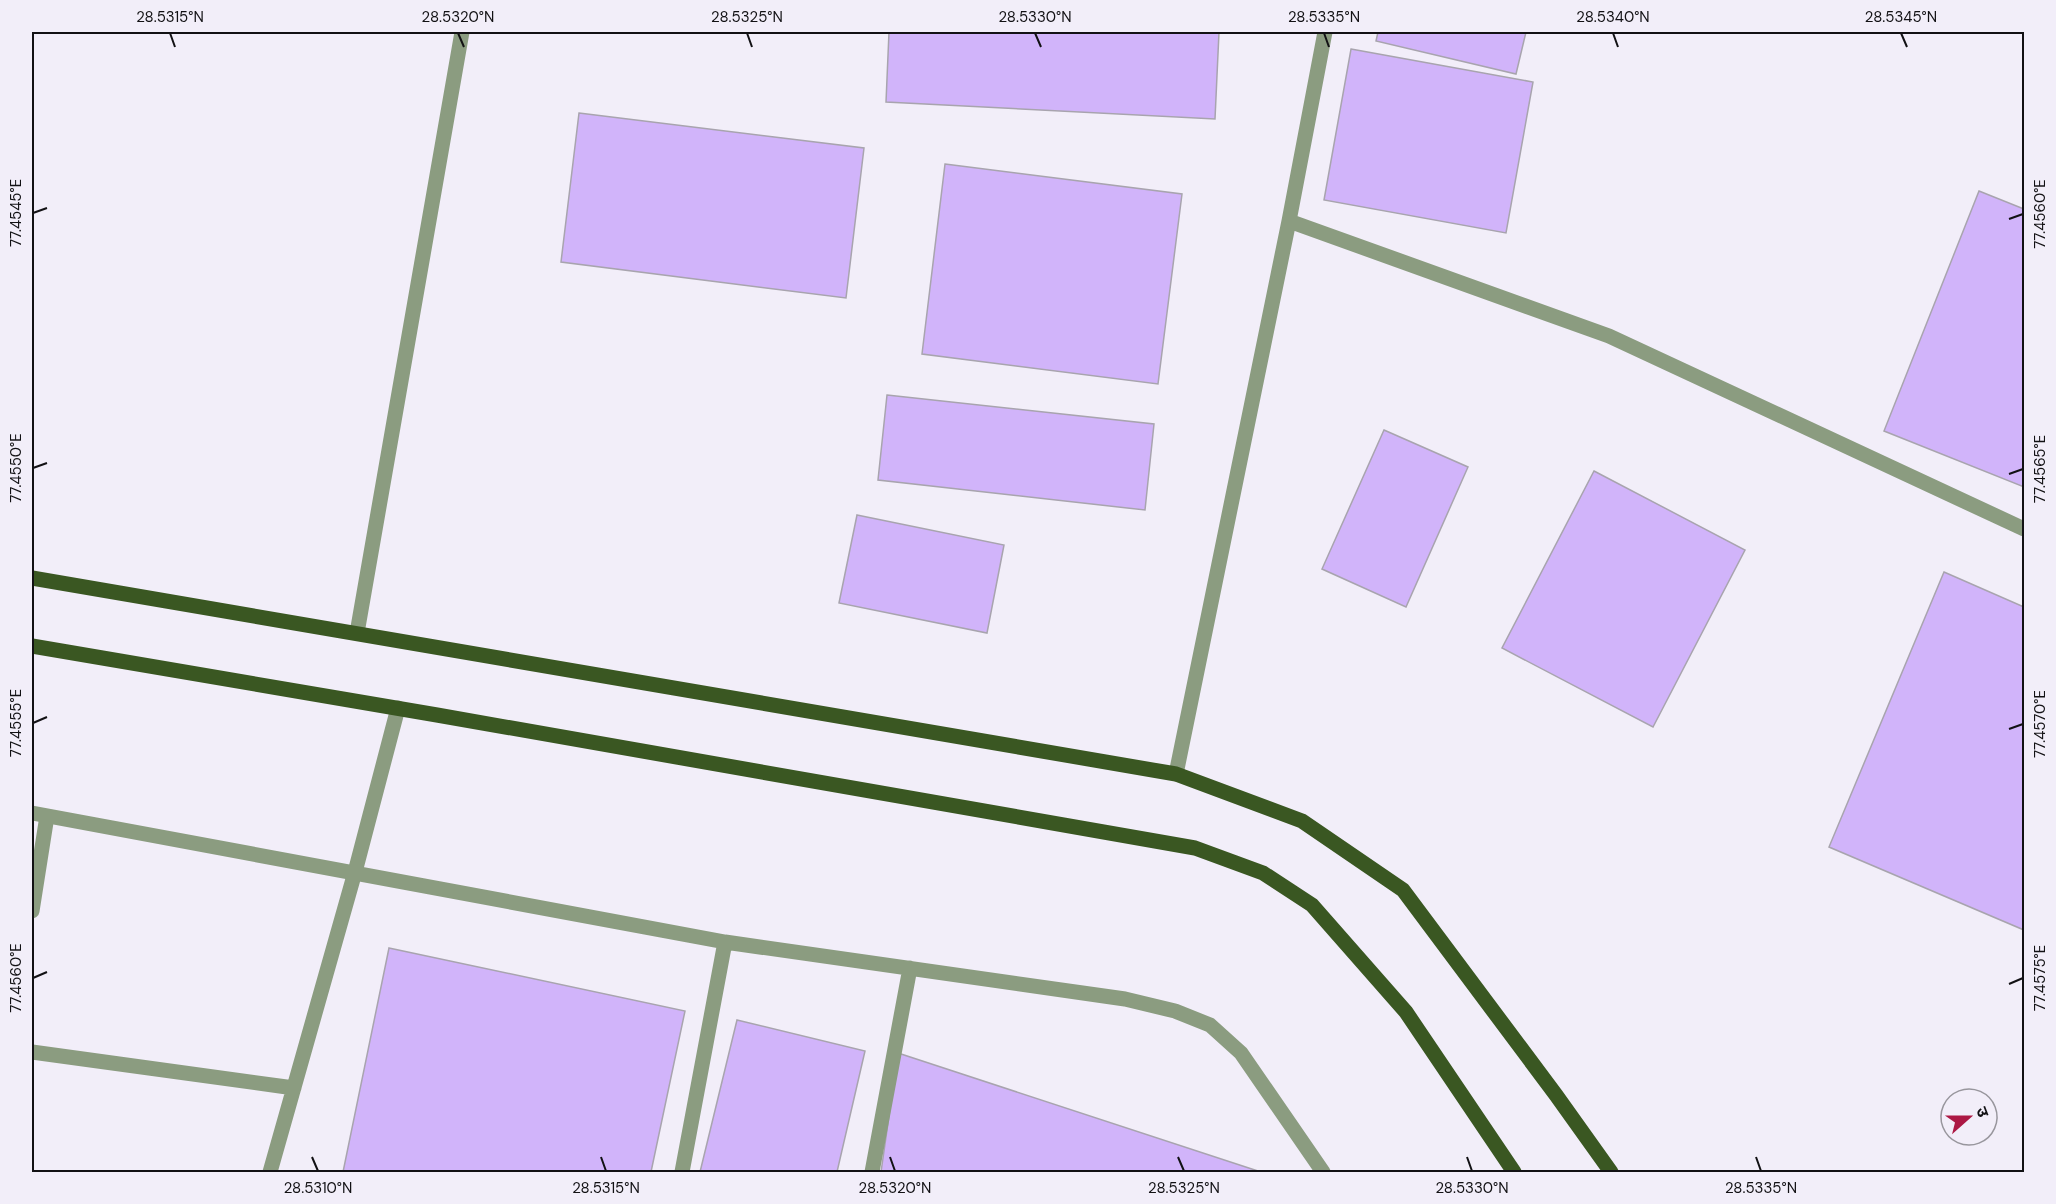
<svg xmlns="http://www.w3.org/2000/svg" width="2056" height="1204" viewBox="0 0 2056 1204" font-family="'DM Sans','Noto Sans Devanagari',sans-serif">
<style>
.building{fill:#d1b4fa;stroke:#a8a4ae;stroke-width:1.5}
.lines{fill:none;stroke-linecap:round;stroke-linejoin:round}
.minor{stroke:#8b9c80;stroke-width:15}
.major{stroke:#3a5722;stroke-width:15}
.ticks{fill:none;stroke:#121114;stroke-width:2}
.neatline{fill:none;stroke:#121114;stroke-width:2}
.ticks-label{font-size:15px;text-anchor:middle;fill:#121114}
</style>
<rect width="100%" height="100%" fill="#f2eef9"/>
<path class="building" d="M889 32H1219L1215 119 886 102Z
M1378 32H1526L1516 74 1376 41Z
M1351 49 1533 82 1506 233 1324 200Z
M579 113 864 148 846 298 561 262Z
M945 164 1182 194 1158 384 922 354Z
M1979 191 2024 209V487L1884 431Z
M887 395 1154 424 1145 510 878 480Z
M1384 430 1468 467 1406 607 1322 569Z
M1594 471 1745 550 1653 727 1502 648Z
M857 515 1004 545 987 633 839 603Z
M1944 572 2024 607V930L1829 847Z
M389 948 685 1011 651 1172H343Z
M737 1020 865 1051 837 1172H700Z
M898 1053 1261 1172H881Z"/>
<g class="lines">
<path class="minor" d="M1289 221 1609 336 2024 529
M357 633 462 32
M1176 774 1289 221 1325 32
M32 813 725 942 1125 999 1175 1011 1210 1025 1241 1053 1323 1172
M32 911 47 816
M32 1052 294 1088
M270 1172 355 872 398 708
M682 1172 725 942
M872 1172 910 968"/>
<path class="major" d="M32 578 1176 774 1302 821 1403 890 1556 1095 1611 1172
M32 646 437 715 1195 848 1263 873 1312 905 1406 1012 1514 1172"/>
</g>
<path class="ticks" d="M170 33 175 47M458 33 464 47M747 33 752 47M1035 33 1041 47M1324 33 1329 47M1613 33 1618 47M1901 33 1907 47M33 213 47 208M2009 219 2023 214M33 468 47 463M2009 474 2023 469M33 723 47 717M2009 729 2023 724M33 978 47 972M2009 984 2023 978M312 1157 318 1171M601 1157 606 1171M890 1157 895 1171M1178 1157 1184 1171M1467 1157 1472 1171M1756 1157 1761 1171"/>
<rect width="2056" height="1204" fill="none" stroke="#f2eef9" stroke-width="66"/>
<g transform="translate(1969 1117) rotate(69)"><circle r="28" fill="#f2eef9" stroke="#98969d" stroke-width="1.5"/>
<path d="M0-4.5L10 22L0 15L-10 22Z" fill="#ac1844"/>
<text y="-9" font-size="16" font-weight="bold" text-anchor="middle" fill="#121114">उ</text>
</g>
<rect x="33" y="33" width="1990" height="1138" class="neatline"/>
<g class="ticks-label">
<text x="170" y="22">28.5315°N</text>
<text x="458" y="22">28.5320°N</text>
<text x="747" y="22">28.5325°N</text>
<text x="1035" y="22">28.5330°N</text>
<text x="1324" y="22">28.5335°N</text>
<text x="1613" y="22">28.5340°N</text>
<text x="1901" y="22">28.5345°N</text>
<text transform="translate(16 213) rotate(-90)" y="5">77.4545°E</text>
<text transform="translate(2040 214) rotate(-90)" y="5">77.4560°E</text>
<text transform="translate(16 468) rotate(-90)" y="5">77.4550°E</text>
<text transform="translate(2040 469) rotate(-90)" y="5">77.4565°E</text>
<text transform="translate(16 723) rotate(-90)" y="5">77.4555°E</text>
<text transform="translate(2040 724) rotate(-90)" y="5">77.4570°E</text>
<text transform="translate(16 978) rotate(-90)" y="5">77.4560°E</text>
<text transform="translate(2040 978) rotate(-90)" y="5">77.4575°E</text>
<text x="318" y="1193">28.5310°N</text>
<text x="606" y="1193">28.5315°N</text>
<text x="895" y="1193">28.5320°N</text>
<text x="1184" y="1193">28.5325°N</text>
<text x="1472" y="1193">28.5330°N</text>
<text x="1761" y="1193">28.5335°N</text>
</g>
</svg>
